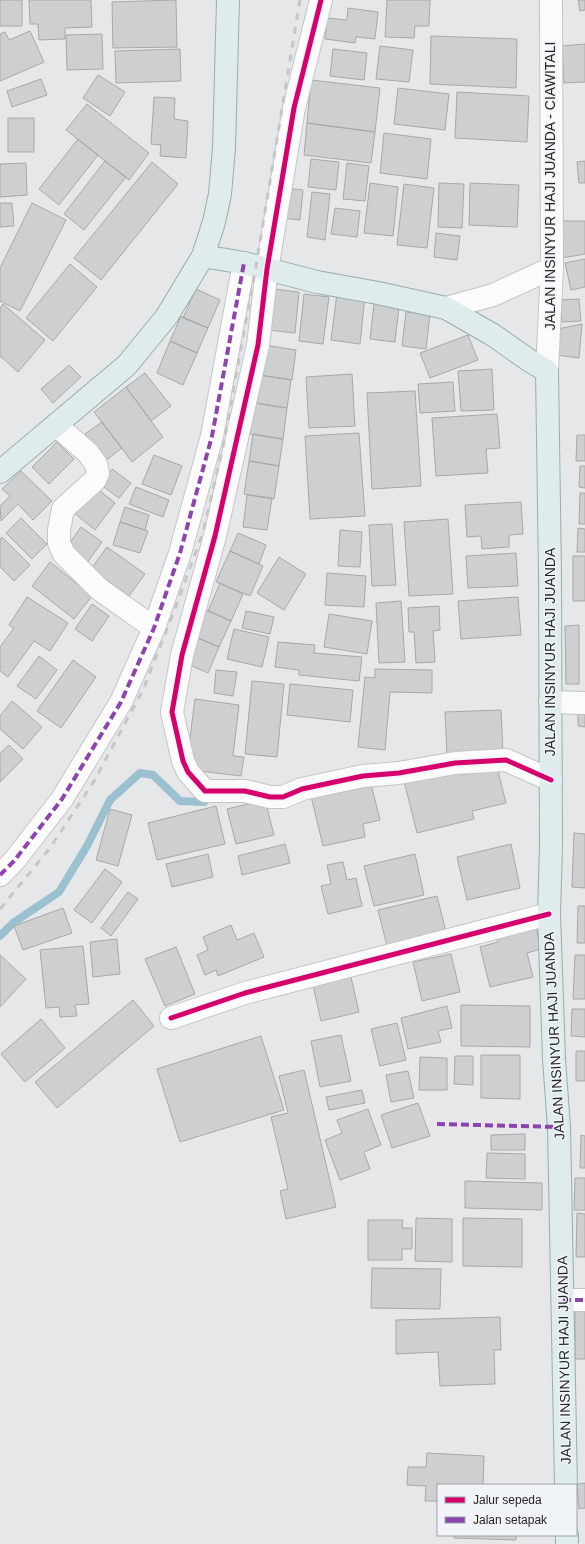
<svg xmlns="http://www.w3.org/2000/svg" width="585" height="1544" viewBox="0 0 585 1544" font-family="Helvetica,sans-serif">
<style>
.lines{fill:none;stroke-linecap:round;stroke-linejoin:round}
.stream{stroke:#9bc1d1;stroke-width:8}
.building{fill:#cecfd1;stroke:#a7a8aa}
.minor-casing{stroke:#c4c5c7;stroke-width:24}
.major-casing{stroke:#98adb1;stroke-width:24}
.minor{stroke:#fbfbfc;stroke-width:22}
.major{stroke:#dfebed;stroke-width:22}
.rail{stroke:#c6c6c6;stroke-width:3;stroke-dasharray:7 7;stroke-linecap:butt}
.quiet{stroke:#8e44ad;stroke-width:4;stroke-dasharray:8 4;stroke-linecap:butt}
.cycleway-casing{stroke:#f0f3f8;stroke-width:8}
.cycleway{stroke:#d6006c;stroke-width:5}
.labels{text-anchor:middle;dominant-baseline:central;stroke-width:3;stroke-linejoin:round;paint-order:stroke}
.street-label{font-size:14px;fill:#242527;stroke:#f0f3f8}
</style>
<rect width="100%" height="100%" fill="#e5e7e9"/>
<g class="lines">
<path class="stream" d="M0 936 13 923 59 892 87 846 110 800 140 773 153 775 180 801 204 802"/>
</g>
<path class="building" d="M0 0H22V26H0Z
M29 0H91L92 27 65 28V39L39 40 38 24H30Z
M176 0 177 47 113 48 112 2Z
M387 0H430L429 26H415L414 38 385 37Z
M578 0H585V10L580 11Z
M348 8 378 12 375 39 356 37 355 43 325 39 327 18 347 20Z
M30 31 44 62 0 81V34L5 32 9 40Z
M102 34 103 69 67 70 66 35Z
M431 36 517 39 516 88 430 84Z
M585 44V82L564 83 562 46Z
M380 46 413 50 409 82 376 79Z
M180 49 181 81 116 83 115 51Z
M333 49 367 53 364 80 330 76Z
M98 75 125 92 110 116 83 98Z
M41 79 47 95 12 107 7 91Z
M311 80 380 88 375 132 307 123Z
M398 88 449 94 445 130 394 124Z
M457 92 529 96 527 142 455 138Z
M154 97 175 98 174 119 188 121 186 158 160 156 161 145 151 144Z
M87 104 149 153 129 180 66 130Z
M8 118H34V152H8Z
M307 123 375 132 371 163 304 155Z
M384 133 431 139 427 179 380 173Z
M78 139 98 155 59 205 39 189Z
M311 159 339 162 336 190 308 187Z
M105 161 126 177 84 230 64 214Z
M585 161V183H579L577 162Z
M152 162 178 184 101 280 74 258Z
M26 163 27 195 0 197V164Z
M347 163 369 166 365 201 343 199Z
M370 183 398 187 393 236 364 233Z
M439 183 464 184 462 228 438 227Z
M470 183 519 185 517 227 469 225Z
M404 184 434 188 427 248 397 245Z
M284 188 303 190 300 220 281 218Z
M312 192 330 194 325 240 307 237Z
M0 203H12L14 226 0 227Z
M32 203 66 220 20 311 0 301V268Z
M335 208 360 211 357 237 331 234Z
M559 221H585V254L556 259Z
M436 233 460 236 457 260 434 257Z
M585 259V287L571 290 565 263Z
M70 264 97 287 53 341 26 318Z
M196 289 220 300 208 328 183 318Z
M274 289 299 292 295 333 269 330Z
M337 293 365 296 360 344 331 340Z
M304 294 329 297 323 344 299 341Z
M579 299 581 321 562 322 560 300Z
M3 304 45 340 18 372 0 356V308Z
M374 304 399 307 395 342 370 339Z
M406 312 430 314 426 349 402 346Z
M181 316 208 328 197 353 170 341Z
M582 324 579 358 556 355 558 329Z
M468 335 478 360 430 378 420 353Z
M170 341 197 353 183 385 157 373Z
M264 345 296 350 292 380 260 375Z
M69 365 81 377 53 403 41 389Z
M492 369 494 410 461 411 458 371Z
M145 373 171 406 151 421 126 387Z
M352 374 355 426 309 428 306 377Z
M259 375 291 380 287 408 255 403Z
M453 382 455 411 420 413 418 384Z
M126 387 163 437 132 462 94 412Z
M415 391 421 486 372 489 367 393Z
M255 403 287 408 283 439 250 434Z
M497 414 500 448 486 449 488 473 436 476 432 418Z
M102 422 122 448 105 461 85 434Z
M359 433 365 516 310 519 305 436Z
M253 434 283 439 279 466 249 461Z
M577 435H585V461H576Z
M57 442 74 459 49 484 32 467Z
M154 455 182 466 171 495 142 484Z
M249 461 279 466 274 499 244 494Z
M580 466H585V488L579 487Z
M112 469 131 483 119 498 101 485Z
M21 471 52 501 33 520 18 504 1 521 0 506 10 496 2 489Z
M94 486 115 503 95 530 73 512Z
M136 487 169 500 163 517 129 504Z
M580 493H585V524H579Z
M247 495 272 498 267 530 243 527Z
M521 502 523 534 509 535V547L482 549 481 536 467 537 465 505Z
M125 507 149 515 145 530 120 522Z
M21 518 47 544 32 559 6 533Z
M448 519 453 594 409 596 404 522Z
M120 522 148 531 140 553 113 545Z
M392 524 396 585 372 586 369 525Z
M81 527 102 542 87 563 66 548Z
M578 528 585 529V552H577Z
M340 530 362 532 360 567 338 566Z
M238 533 266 545 259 564 230 551Z
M2 537 30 565 14 581 0 567V539Z
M107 547 145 574 129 596 91 569Z
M230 551 263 566 250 596 216 582Z
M516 553 518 586 468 588 466 556Z
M573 556H585V601H573Z
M279 557 306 574 284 610 257 593Z
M50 562 92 596 74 619 32 586Z
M327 573 366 576 364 607 325 605Z
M220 583 243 594 231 621 208 611Z
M27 597 68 623 50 651 34 641 8 677 0 671V647L14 628 9 625Z
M518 597 521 635 461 639 458 601Z
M401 601 405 662 379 663 376 603Z
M92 604 109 616 92 641 75 629Z
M439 606 440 630 433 631 435 662 416 663 414 632H409L408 608Z
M207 610 231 621 219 647 195 637Z
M246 611 274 617 270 634 242 628Z
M329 614 372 621 367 654 324 647Z
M579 625V684H566L565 626Z
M234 629 269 637 262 667 227 659Z
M196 637 219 647 208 673 185 663Z
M278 642 315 645 314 653 362 657 359 681 299 675V670L275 667Z
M39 656 57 670 36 699 17 686Z
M73 660 96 677 61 728 37 711Z
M375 669 432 670V693L390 692 385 750 358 747 365 677 375 678Z
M216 670 237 672 233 696 214 693Z
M252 681 284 684 277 757 245 754Z
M290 684 353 690 350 722 287 715Z
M195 699 239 705 233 756 244 757 241 776 191 770 194 754 188 753Z
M12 701 42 727 23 749 0 729V716Z
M501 710 503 754 447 756 445 712Z
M578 712H585V727L578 726Z
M9 745 23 759 0 782V753Z
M497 767 506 803 472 811 474 819 417 833 403 777 462 770 463 775Z
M371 784 380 820 363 824 365 837 323 846 311 796Z
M265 800 274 835 236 844 227 809Z
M216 806 225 844 157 860 148 823Z
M110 809 132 815 118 866 96 860Z
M574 833 585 834V888L572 887Z
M285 844 290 863 242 875 238 856Z
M511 844 520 888 467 900 457 857Z
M208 854 213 877 172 887 166 864Z
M415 854 424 895 374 906 364 866Z
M343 862 347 880 356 878 362 906 328 914 321 886 331 884 327 865Z
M105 869 122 882 92 923 74 910Z
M128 892 138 899 111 936 101 928Z
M437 896 447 936 388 950 378 910Z
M578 906H585V943H577Z
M63 908 72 933 23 950 14 926Z
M231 925 237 940 254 933 264 957 218 976 216 970 205 975 197 955 208 950 203 937Z
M536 928 541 949 527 953 533 977 490 987 480 947 498 942 496 937Z
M117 939 120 974 93 977 90 942Z
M83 946 89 1004 75 1005 77 1016 60 1017 59 1007 46 1008 40 950Z
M176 947 195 994 165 1006 145 959Z
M451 954 460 992 422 1001 413 962Z
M0 955 26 979 0 1007Z
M575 955H585V999H573Z
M351 977 359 1012 321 1021 313 985Z
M133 1000 154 1026 57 1108 35 1082Z
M461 1005 530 1006V1047L461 1046Z
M447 1006 452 1028 438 1031 441 1042 408 1049 401 1018Z
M572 1009H585V1037L571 1036Z
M41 1019 65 1048 25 1082 1 1054Z
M397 1023 406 1060 380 1066 371 1029Z
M341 1035 351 1081 320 1087 311 1041Z
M261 1036 284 1110 180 1142 157 1069Z
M576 1051H585V1081H576Z
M481 1055H520V1099L481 1098Z
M455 1056H473V1085L454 1084Z
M420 1057 447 1058V1090H419Z
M304 1070 336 1207 286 1219 280 1191 288 1189 271 1117 288 1113 279 1076Z
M408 1071 414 1098 391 1102 386 1075Z
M362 1090 365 1103 329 1110 326 1097Z
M418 1103 430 1136 392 1148 381 1115Z
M368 1109 381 1145 364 1152 370 1169 340 1180 325 1140 342 1133 337 1120Z
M525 1134V1150H491V1135Z
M581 1135 585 1136V1168H580Z
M487 1153 525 1154V1179L486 1178Z
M575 1178H585V1210H574Z
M465 1181 542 1183V1210L465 1208Z
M577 1213 585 1214V1257H576Z
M416 1218 452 1219V1262L415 1261Z
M463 1218 522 1219V1267L463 1266Z
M368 1220H403L402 1228H412V1249H402V1260H368Z
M372 1268 441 1269 440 1309 371 1308Z
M575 1307H585V1359H575Z
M500 1317 501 1350H494L495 1384 440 1386 438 1352 396 1354V1320Z
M427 1453 484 1456 483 1485H438V1501H425L426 1486 407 1485 408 1467H426Z
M585 1483V1508L579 1509 577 1484Z
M454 1535H516V1540L454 1538Z"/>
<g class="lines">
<g class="minor-casing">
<path id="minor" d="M321 0 294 108 267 269 258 345 215 536 182 655 172 712 183 761 188 772 205 791H245L270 797H283L302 789 363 776 399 773 455 763 506 760 551 780
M446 308 493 295 552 268
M547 371 552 268 551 0
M56 425 88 453 96 464 98 473 95 480 63 509 59 530V543L64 554 99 589 154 628
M550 702 585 703
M0 875 14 861 62 799 121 702 154 628 180 553 212 436 244 263
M171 1018 245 993 549 914
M563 1300H585"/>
</g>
<g class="major-casing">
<path id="major" d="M203 256 244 263 317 282 378 293 446 308 493 335 530 361 547 371 550 574 551 847 549 914 554 1059 559 1127 566 1485
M0 472 127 365 167 316 203 256 214 222 220 194 224 148 228 0
M567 1535V1544"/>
</g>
<use href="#minor" class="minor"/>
<use href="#major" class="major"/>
<path class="rail" d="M0 909 50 848 93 783 143 690 175 609 203 532 223 447 256 266 300 0"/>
<path class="quiet" d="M0 875 14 861 62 799 121 702 154 628 180 553 212 436 244 263
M437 1124 559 1127
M563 1300H585"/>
<g class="cycleway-casing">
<path id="cycleway" d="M321 0 294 108 267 269 258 345 215 536 182 655 172 712 183 761 188 772 205 791H245L270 797H283L302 789 363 776 399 773 455 763 506 760 551 780
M171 1018 245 993 549 914"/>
</g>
<use href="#cycleway" class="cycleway"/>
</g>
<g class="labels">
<g class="street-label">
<text transform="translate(550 186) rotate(-90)">JALAN INSINYUR HAJI JUANDA - CIAWITALI</text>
<text transform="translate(550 652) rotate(-90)">JALAN INSINYUR HAJI JUANDA</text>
<text transform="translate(554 1036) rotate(-93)">JALAN INSINYUR HAJI JUANDA</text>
<text transform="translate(564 1360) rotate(-91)">JALAN INSINYUR HAJI JUANDA</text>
</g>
</g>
<rect x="437" y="1484" width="140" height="52" fill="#f0f3f8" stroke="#9ea1a4"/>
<rect x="445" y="1497" width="20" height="6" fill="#d6006c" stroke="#9ea1a4"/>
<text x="473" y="1504" font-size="12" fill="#242527">Jalur sepeda</text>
<rect x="445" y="1517" width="20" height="6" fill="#8e44ad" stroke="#9ea1a4"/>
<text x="473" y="1524" font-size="12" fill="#242527">Jalan setapak</text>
</svg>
